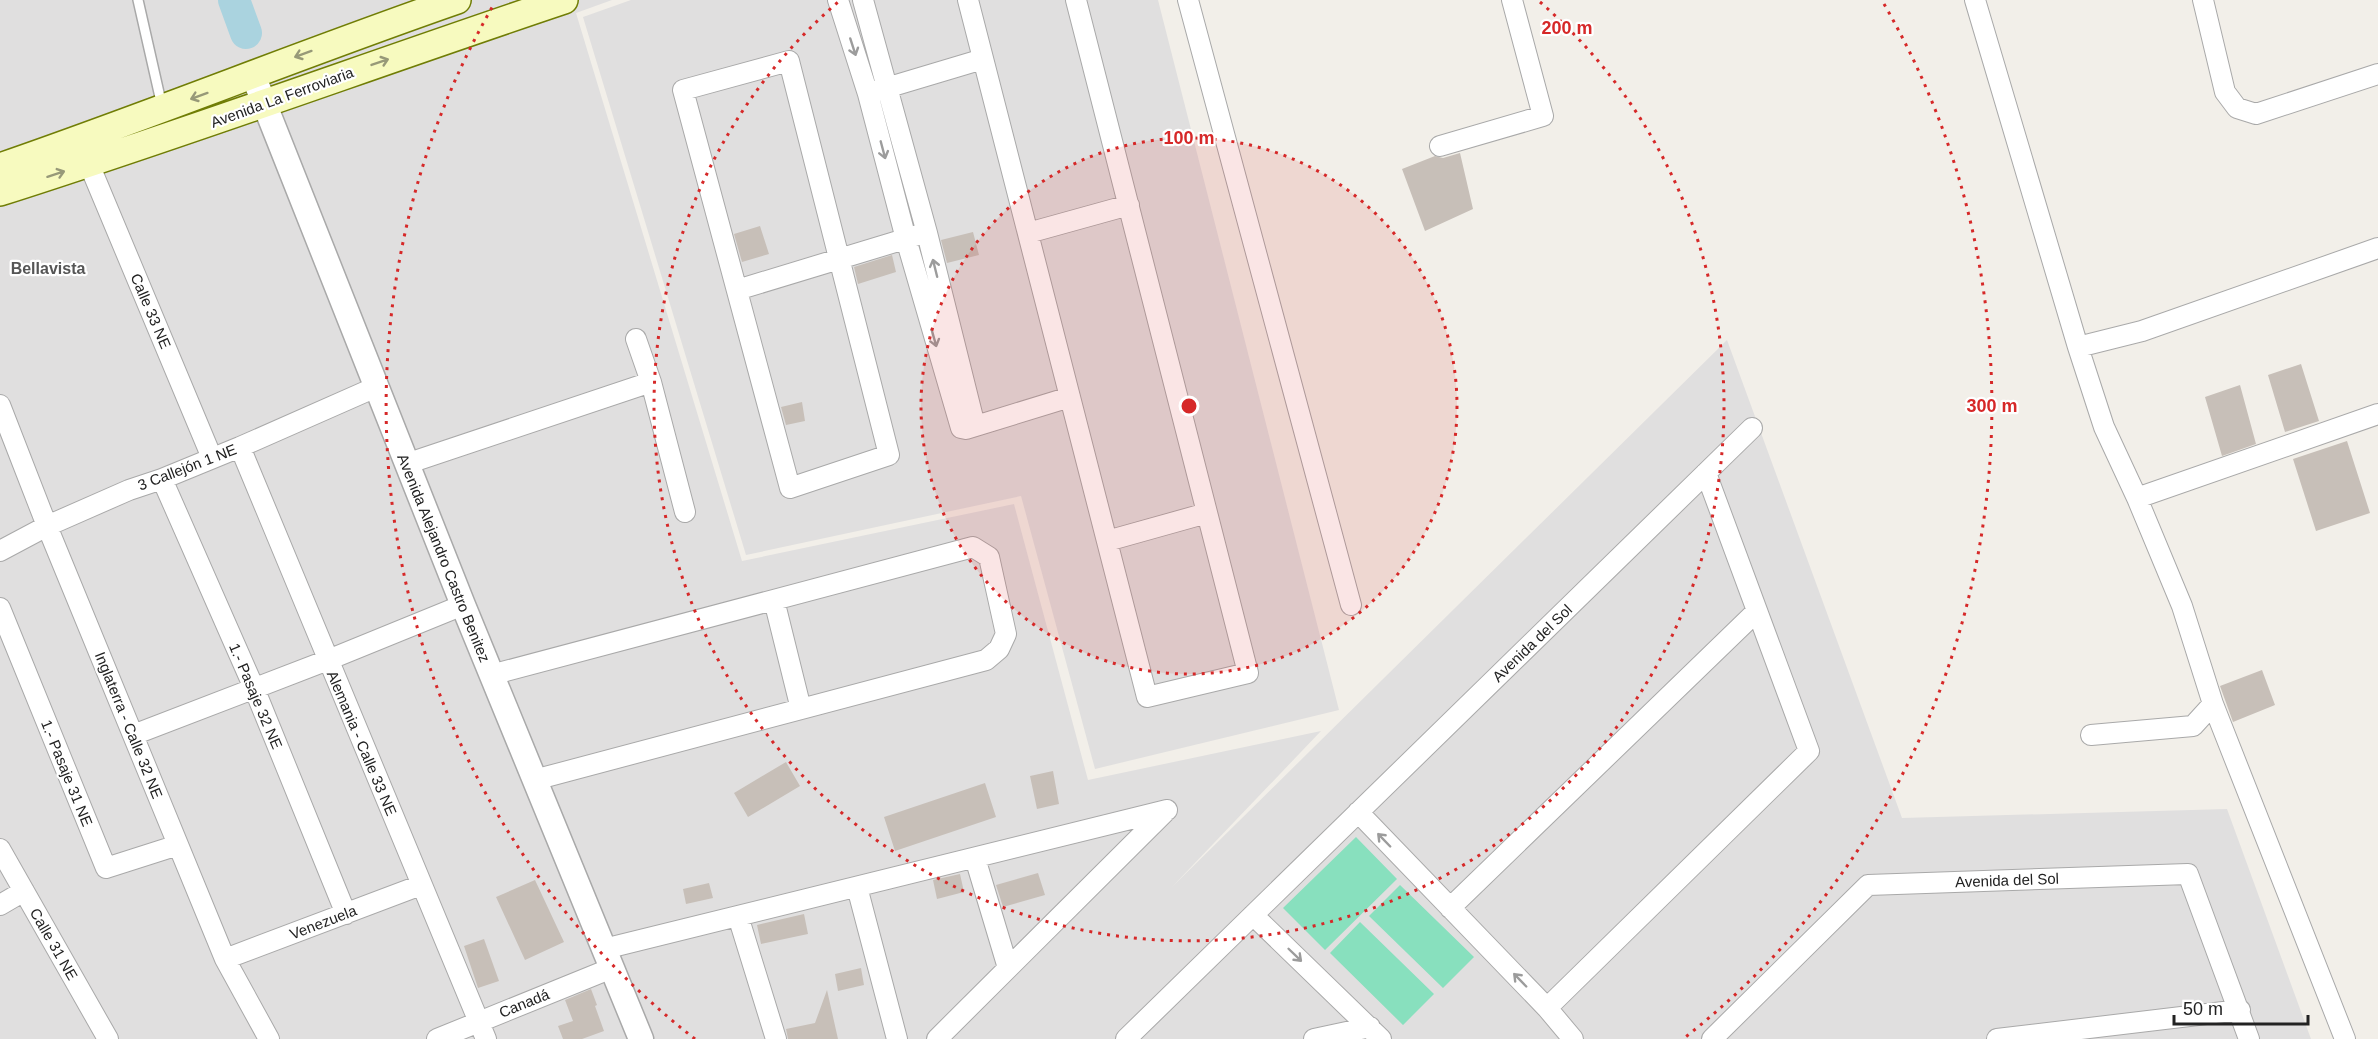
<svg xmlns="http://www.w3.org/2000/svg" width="2378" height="1039" viewBox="0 0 2378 1039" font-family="Helvetica,sans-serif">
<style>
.residential{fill:#e0dfdf}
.pitch{fill:#88e0be}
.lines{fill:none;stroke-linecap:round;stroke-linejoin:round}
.river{stroke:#aad3df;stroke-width:32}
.building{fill:#c7bfb8}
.service-casing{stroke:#a9a9a9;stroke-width:12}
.minor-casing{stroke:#a9a9a9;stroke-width:22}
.tertiary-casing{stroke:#a9a9a9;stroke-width:27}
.secondary-casing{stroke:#707d05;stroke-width:30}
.service{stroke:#fff;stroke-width:9}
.minor{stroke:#fff;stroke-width:20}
.tertiary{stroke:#fff;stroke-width:24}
.secondary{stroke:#f7fabf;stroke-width:27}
.oneway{stroke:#9c9c9c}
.oneway2{stroke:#979978}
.ring{fill:none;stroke:#d62828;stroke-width:3;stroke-dasharray:3 6}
.labels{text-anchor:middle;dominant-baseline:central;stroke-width:4.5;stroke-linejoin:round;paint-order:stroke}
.street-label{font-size:15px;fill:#222;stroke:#fff}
.neighbourhood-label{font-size:16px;font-weight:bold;fill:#555;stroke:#fff}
.centre{fill:#d62828;stroke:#fff;stroke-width:3}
.ring-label{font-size:18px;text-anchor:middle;font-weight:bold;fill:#d62828;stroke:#fff;stroke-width:4.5;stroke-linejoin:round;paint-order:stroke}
</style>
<rect width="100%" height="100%" fill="#f2efe9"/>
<path class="residential" d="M0 0H612L576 13 742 561 1014 504 1088 780 1321 731 1172 887 1727 340 1902 818 2227 809 2311 1039H0Z
M631 0H1158L1339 710 1095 769 1021 496 746 555 583 17Z"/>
<path class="pitch" d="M1356 837 1397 879 1325 950 1283 908Z
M1400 885 1474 957 1443 988 1369 916Z
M1360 922 1434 994 1403 1025 1330 953Z"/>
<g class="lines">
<path class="river" d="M234 0 246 33"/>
</g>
<path class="building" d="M1460 153 1473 209 1425 231 1402 169 1435 156 1443 158Z
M760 226 769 254 742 262 734 234Z
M973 232 979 255 947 263 941 240Z
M892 255 896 272 858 284 854 267Z
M2301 364 2319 421 2285 432 2268 375Z
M2240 385 2256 444 2222 456 2205 397Z
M802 402 805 421 786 425 781 407Z
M2347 441 2370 513 2316 531 2293 459Z
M2262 670 2275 705 2233 722 2220 686Z
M786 762 800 786 748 817 734 793Z
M1053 771 1059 804 1037 809 1030 776Z
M985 783 996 817 895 851 884 817Z
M1038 873 1045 895 1003 907 996 885Z
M960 874 964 892 937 899 933 880Z
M535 880 564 942 525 960 496 897Z
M709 883 713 898 686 904 683 889Z
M804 914 808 934 761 944 757 925Z
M484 939 499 981 478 988 464 946Z
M861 968 864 985 838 991 835 974Z
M591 989 597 1005 595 1006 604 1031 582 1039H563L558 1026 573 1021 565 1000Z
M827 990 838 1039H788L786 1029 815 1023Z"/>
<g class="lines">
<g class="service-casing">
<path id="service" d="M138 0 162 106"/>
</g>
<g class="minor-casing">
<path id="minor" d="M838 0 868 94 906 239 961 428 966 429 1070 397
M863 0 927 233 975 426
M968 0 1147 697 1248 673 1076 0
M1188 0 1351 605
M1975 0 2078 347 2142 331 2378 248
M2203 0 2225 92 2237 108 2256 114 2378 74
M789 61 889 455 790 488 683 90Z
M876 91 983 59
M1440 146 1543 116 1512 0
M89 164 212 458
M1028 233 1129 205
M737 290 918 235
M636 339 651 382 685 512
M2078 347 2104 427 2137 498 2182 606 2213 704 2193 726 2091 735
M0 405 47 526 225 959 269 1039
M240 447 486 1039
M406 464 651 382
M162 479 254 688 346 914
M2137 498 2378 414
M1107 541 1207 513
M0 551 47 526 129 490 162 479 240 447 376 387
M774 600 801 709
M0 608 106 868 178 845
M491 675 973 547 989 557 1006 634 999 649 986 660 534 780
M2213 704 2345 1039
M133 735 328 660 463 605
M1358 812 1547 1008 1573 1039
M0 849 108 1039
M975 858 1008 968
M857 887 897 1039
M0 905 24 891
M1450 908 1757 611
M1253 915 1381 1039
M738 916 776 1039
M604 949 1167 810
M225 959 421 885
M1547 1008 1809 751 1706 473
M437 1039 612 968
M937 1039 1167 810
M1126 1039 1752 428
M1314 1039 1370 1027
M1712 1039 1868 885 2188 874 2249 1039
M1997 1039 2240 1010"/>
</g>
<g class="tertiary-casing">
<path id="tertiary" d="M253 75 463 605 641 1039"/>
</g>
<g class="secondary-casing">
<path id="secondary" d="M0 167C154 114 304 53 457 0
M0 192C189 132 376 63 564 0"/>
</g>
<use href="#service" class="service"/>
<use href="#minor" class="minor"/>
<use href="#tertiary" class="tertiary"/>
<use href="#secondary" class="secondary"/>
</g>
<defs><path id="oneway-shaft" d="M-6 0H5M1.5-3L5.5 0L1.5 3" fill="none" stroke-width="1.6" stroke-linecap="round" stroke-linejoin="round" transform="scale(1.5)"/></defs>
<g class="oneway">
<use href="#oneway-shaft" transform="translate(853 47) rotate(72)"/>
<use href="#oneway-shaft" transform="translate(883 150) rotate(75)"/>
<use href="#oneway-shaft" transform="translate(935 268) rotate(-104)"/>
<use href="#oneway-shaft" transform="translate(934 338) rotate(74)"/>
<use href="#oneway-shaft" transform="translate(1384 840) rotate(-134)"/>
<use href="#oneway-shaft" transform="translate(1295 955) rotate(44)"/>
<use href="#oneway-shaft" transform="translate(1520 980) rotate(-134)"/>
</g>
<g class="oneway2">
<use href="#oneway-shaft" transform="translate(303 54) rotate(160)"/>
<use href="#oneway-shaft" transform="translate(380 62) rotate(-19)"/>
<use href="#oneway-shaft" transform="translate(199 96) rotate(160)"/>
<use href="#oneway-shaft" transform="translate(56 174) rotate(-18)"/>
</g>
<circle cx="1189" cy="406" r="268" fill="#d62828" fill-opacity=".12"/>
<g class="ring">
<circle cx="1189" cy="406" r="268"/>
<path d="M1540 2A535 535 0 1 1 838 2"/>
<path d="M695 1039A803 803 0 0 1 494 4M1884 4A803 803 0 0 1 1683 1039"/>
</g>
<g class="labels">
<g class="street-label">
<text transform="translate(282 97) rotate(-20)">Avenida La Ferroviaria</text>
<text transform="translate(151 311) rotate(67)">Calle 33 NE</text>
<text transform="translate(187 467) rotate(-21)">3 Callejón 1 NE</text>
<text transform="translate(444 558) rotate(68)">Avenida Alejandro Castro Benitez</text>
<text transform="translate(1532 643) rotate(-44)">Avenida del Sol</text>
<text transform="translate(256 696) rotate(67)">1.- Pasaje 32 NE</text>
<text transform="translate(129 725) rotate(68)">Inglaterra - Calle 32 NE</text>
<text transform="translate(362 743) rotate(67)">Alemania - Calle 33 NE</text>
<text transform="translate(67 773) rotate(68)">1.- Pasaje 31 NE</text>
<text transform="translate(2007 880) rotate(-2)">Avenida del Sol</text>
<text transform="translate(323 922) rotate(-21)">Venezuela</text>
<text transform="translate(54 944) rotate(60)">Calle 31 NE</text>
<text transform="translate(524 1003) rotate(-22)">Canadá</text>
</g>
<g class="neighbourhood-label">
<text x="48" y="268">Bellavista</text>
</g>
</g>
<circle cx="1189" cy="406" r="9" class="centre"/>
<g class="ring-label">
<text x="1567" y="34">200 m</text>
<text x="1189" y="144">100 m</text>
<text x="1992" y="412">300 m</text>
</g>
<path d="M2174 1015v9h134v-9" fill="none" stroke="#222222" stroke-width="3"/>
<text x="2183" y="1015" font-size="18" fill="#222222" stroke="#ffffff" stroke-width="4.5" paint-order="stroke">50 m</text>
</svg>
